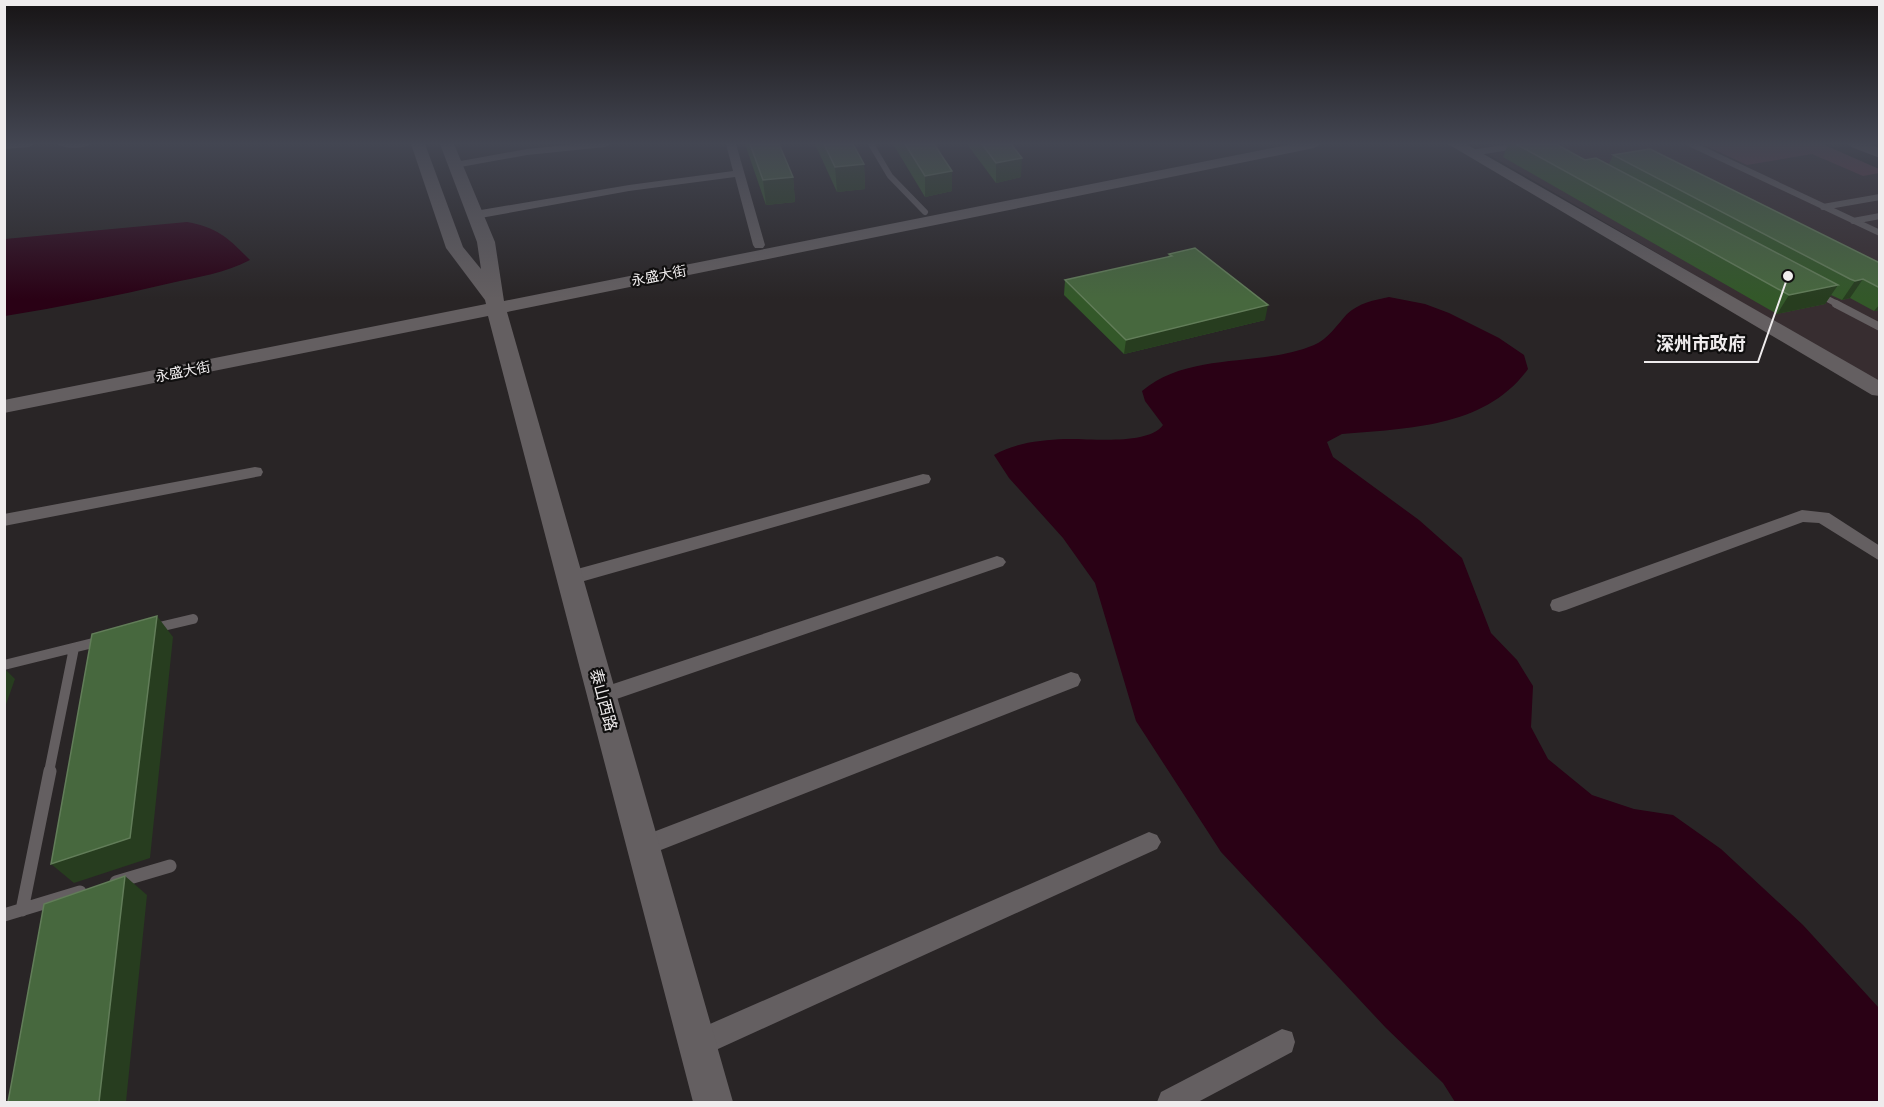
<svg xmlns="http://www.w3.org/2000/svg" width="1884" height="1107" viewBox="0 0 1884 1107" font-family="'Varela Round','Noto Sans SC',sans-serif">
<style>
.built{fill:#372d30}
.green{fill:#613747}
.water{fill:#2a0115}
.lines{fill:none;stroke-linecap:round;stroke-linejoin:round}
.lane-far3{stroke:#645f61;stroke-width:6}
.lane-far2{stroke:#645f61;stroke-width:8}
.lane-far1{stroke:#645f61;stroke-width:10}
.lane{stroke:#645f61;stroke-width:13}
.street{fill:#645f61;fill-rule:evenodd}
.secondary{fill:#645f61;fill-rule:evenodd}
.wall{fill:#335829}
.shaded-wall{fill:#273d1f}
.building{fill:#47683e;stroke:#627d59;stroke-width:1.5}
.labels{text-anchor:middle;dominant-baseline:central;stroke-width:4.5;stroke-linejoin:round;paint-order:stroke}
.far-street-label{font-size:14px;fill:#efeced;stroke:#100f0f}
.street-label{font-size:16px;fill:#efeced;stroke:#100f0f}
.leader{fill:none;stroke:#efeced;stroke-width:2}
.callout-dot{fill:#efeced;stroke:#100f0f;stroke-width:2}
.callout-label{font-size:18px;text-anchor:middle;font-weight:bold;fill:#efeced;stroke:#100f0f;stroke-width:4.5;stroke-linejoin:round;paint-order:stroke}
</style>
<rect width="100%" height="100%" fill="#292526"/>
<path class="built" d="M1494 144H1822L1879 169V383L1476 147Z"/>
<path class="green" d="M1702 144H1822L1879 169V173L1863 176 1812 154 1747 165Z"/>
<path class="water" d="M187 222C219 228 228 238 250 260 225 273 198 277 171 283 116 296 60 307 5 316V239Z
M1389 297 1425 304 1449 313 1499 338 1524 355 1528 369C1485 428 1408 428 1342 434L1327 442 1333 457 1419 520 1462 558 1491 633 1517 660 1533 686 1531 727 1548 759 1592 795 1634 809 1673 815 1721 849 1803 925 1879 1008V1102H1455L1443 1083 1386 1028 1221 852 1136 721 1095 583 1063 538 1009 478 994 455C1014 443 1041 440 1065 439 1089 438 1148 446 1163 425L1145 401 1142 391C1190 351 1259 368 1314 345 1328 339 1337 325 1347 314 1359 303 1374 300 1389 297Z"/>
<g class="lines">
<path class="lane-far3" d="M871 144 890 176 925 212
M1691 144 1880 233
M1471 153 1529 144
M1823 207 1880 197
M1853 221 1880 216
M1818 294 1839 305"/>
<path class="lane-far2" d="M1836 304 1880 327"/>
<path class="lane-far1" d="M155 628 193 619
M4 665 101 641
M49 772 74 648"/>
<path class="lane" d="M116 882 170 866
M22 910 50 771
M4 915 80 892"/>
<path class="street" d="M4 144H34L29 147 4 149Z
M57 144H91C84 149 64 149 57 144Z
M575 144H610L605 147 527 155 455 168 450 165 455 162 527 149Z
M726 144H736L765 245 763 248H755L753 245 735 177 629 191 475 219 469 215 475 211 629 185 733 171Z
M255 467 261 468 263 472 261 476 4 526V514Z
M923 474 929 475 931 479 929 483 570 585 563 583 561 578 563 573 570 571Z
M1802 510 1829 513 1880 546V561L1819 523 1803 522 1566 610 1559 612 1552 610 1550 605 1552 600Z
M997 556 1003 558 1006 562 1003 566 602 704 595 702 592 696 595 690Z
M1071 672 1078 674 1081 680 1078 686 643 857 635 853 631 846 635 839Z
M1149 832 1157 835 1161 842 1157 849 707 1054 697 1057 687 1054 684 1044 687 1034Z
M1282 1029 1292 1032 1295 1042 1292 1052 1198 1102H1157L1161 1092Z"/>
<path class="secondary" d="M411 144H425L463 247 481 269 477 242 440 144H454L495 242 504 301 1292 144H1321L1314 148 507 312 733 1102H693L488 316 4 413V400L486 304 485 300 446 248Z
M1448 144H1466L1880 381V396L1872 395Z
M1849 144H1869L1880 148V158L1851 147Z"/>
</g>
<path class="wall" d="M745 144H779L793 177 795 202 766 205Z
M815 144H853L864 164 865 189 837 192Z
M893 144H934L952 171V191L925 197Z
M967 144H1011L1021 177 996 183Z
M1508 144H1556L1585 160 1609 164 1613 155 1880 263V310L1874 311 1850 298 1842 300 1831 295 1825 304 1777 314 1503 157Z
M1169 254 1265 320 1124 354 1064 295 1065 280 1168 257Z"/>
<path class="shaded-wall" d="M1022 158 1021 177 996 183V163Z
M864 164 865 189 837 192 835 167Z
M952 171V191L925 197V176Z
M793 177 795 202 766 205 763 180Z
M1863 279 1850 298 1842 300 1855 281Z
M1838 285 1825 304 1777 314 1789 295Z
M1880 304V310L1874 311Z
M1268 305 1265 320 1124 354 1126 340Z
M157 616 173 637 150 858 74 883 51 864Z
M4 668 15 679 4 710Z
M125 876 147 895 126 1102H99Z"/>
<path class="building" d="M750 144H779L793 177 763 180Z
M824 144H853L864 164 835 167Z
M905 144H934L952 171 925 176Z
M982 144H1011L1022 158 996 163Z
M1516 144H1556L1585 160 1596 158 1838 285 1789 295Z
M1650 149 1880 263V288L1863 279 1855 281 1850 279 1613 155Z
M1195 248 1268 305 1126 340 1065 280 1172 256 1169 254Z
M157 616 130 838 51 864 92 634Z
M125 876 99 1102H8L44 904Z"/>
<linearGradient id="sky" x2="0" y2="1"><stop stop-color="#171415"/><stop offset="0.48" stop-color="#434652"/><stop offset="1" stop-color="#434652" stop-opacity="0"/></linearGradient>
<rect width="1884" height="299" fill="url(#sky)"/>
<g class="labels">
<g class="far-street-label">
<text transform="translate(659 276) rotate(-11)">永盛大街</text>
<text transform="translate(183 372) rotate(-11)">永盛大街</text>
</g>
<g class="street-label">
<text transform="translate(603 700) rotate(75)">泰山西路</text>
</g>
</g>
<path class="leader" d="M1788 276L1758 362H1644"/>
<circle class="callout-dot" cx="1788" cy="276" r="6"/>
<g class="callout-label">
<text x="1701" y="350">深州市政府</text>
</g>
<rect width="1884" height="1107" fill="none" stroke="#efeced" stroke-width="12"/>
</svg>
